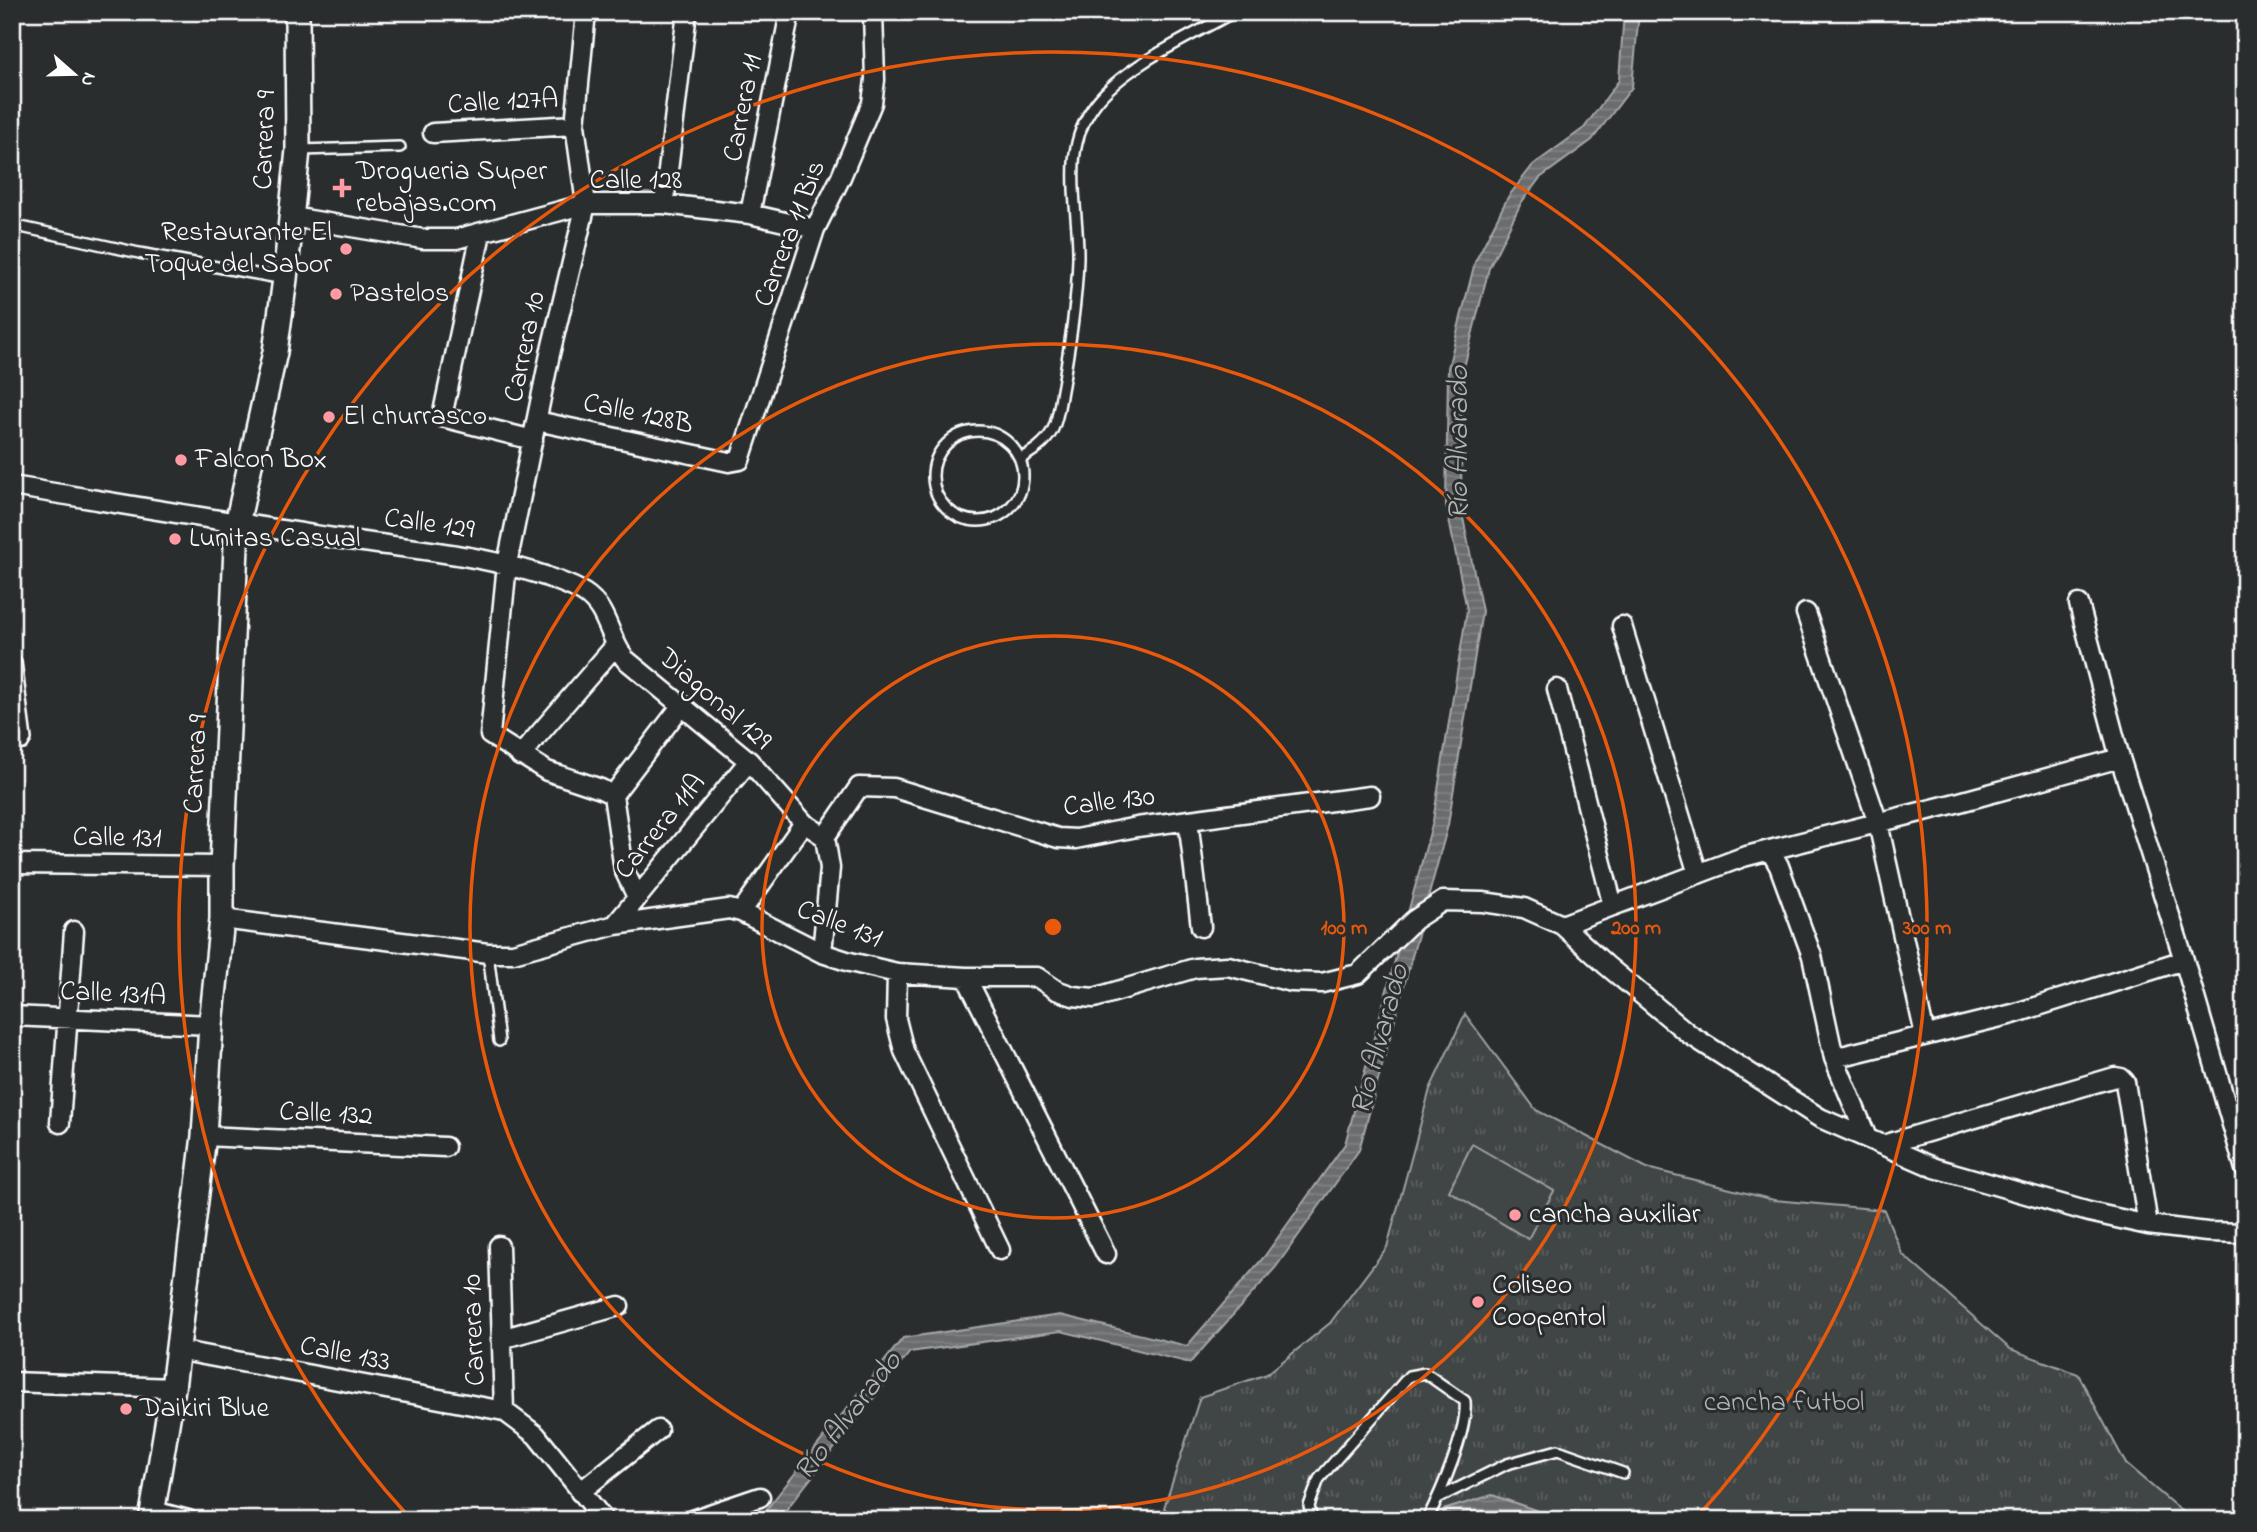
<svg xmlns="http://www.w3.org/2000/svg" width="2257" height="1532" viewBox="0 0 2257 1532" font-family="'Indie Flower',sans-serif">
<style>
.grass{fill:url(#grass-tufts);stroke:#a0a2a2;stroke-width:2}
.pitch{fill:#414445;stroke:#a0a2a2;stroke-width:2}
.water{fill:url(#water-rules);stroke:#a6a7a7;stroke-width:2}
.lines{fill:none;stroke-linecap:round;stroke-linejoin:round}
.service-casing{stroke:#fff;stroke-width:14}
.minor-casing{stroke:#fff;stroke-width:23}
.tertiary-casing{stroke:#fff;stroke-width:28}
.service{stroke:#2a2d2e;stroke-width:9}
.minor{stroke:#2a2d2e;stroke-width:18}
.tertiary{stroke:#2a2d2e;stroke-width:23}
.ring{fill:none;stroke:#e8590c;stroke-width:3.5}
.poi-dot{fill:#ff9aa2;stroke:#2a2d2e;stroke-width:2.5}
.labels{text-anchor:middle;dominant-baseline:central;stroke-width:6;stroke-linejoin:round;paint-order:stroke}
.street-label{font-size:28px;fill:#fff;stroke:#2a2d2e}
.poi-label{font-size:28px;fill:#fff;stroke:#2a2d2e;text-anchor:start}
.park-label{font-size:28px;fill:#b3b4b5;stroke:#2a2d2e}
.water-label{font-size:30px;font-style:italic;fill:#b4b6b6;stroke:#2a2d2e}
.centre{fill:#e8590c;stroke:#2a2d2e;stroke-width:3.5}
.ring-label{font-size:21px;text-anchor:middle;font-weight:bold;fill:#e8590c;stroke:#2a2d2e;stroke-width:6;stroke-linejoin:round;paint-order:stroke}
</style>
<defs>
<pattern id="grass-tufts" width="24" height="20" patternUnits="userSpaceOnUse" patternTransform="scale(1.75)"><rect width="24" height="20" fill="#414445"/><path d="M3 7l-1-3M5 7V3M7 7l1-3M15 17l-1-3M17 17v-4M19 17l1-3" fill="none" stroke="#5e6061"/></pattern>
<pattern id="water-rules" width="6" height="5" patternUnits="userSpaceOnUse" patternTransform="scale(1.75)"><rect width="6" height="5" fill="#6a6c6d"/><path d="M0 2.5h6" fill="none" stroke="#808283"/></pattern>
</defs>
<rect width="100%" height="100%" fill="#2a2d2e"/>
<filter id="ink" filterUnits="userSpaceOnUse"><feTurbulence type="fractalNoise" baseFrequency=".0143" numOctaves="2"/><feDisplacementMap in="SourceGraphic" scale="14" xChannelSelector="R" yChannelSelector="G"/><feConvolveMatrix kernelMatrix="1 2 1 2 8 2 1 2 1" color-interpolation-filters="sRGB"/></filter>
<g filter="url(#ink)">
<path class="grass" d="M1465 1014 1536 1110 1647 1168 1774 1200 1884 1210 1902 1254 2010 1349 2078 1374 2126 1464 2192 1520H1175L1164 1508 1200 1397 1267 1374 1330 1323 1387 1247 1430 1089Z"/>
<path class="pitch" d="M1472 1144 1554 1191 1528 1239 1449 1191Z"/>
<path class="water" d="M1624 12H1639L1632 87 1592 140 1540 178 1521 203 1489 268 1462 375 1461 508 1482 611 1448 825 1359 1150 1276 1267 1190 1363 1061 1331 910 1352 778 1520H758L903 1338 1060 1315 1187 1346 1264 1257 1345 1144 1433 821 1467 610 1446 505 1448 368 1475 262 1508 197 1533 165 1584 128 1619 80Z
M1492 1495 1541 1512 1553 1520H1445L1443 1510Z"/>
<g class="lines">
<g class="service-casing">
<path id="service" d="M300 150 400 147
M12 225 139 253 284 279
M933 476a45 45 0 1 1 90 0a45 45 0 1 1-90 0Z
M1020 459C1032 452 1045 444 1052 431 1059 418 1060 399 1063 385 1070 343 1077 300 1078 258 1079 203 1059 151 1096 103 1125 65 1192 36 1234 12
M12 741 23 744 26 739 16 662
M488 953 499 1041
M1438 1498 1507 1464 1558 1450 1623 1473
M1312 1520 1309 1506 1319 1479 1409 1376 1425 1373 1465 1401C1468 1431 1441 1492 1427 1520"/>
</g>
<g class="minor-casing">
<path id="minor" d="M586 12 575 125 586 204 550 354 507 564 490 735 547 771 601 789 613 795
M433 133 575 125
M664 204 687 12
M750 214 790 12
M292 217 423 239H456L586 204H664L750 214 815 229
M481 233 442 417 533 440
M537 421 729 462 740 460 815 229 841 177 872 103 875 80 873 12
M12 486C122 504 232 523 342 539 410 549 480 554 545 576 557 581 572 585 584 593 608 608 608 637 625 659L749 761 804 823 825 837
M2079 604 2120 758
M1806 613 1878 823 1925 1035
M1622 626 1698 874
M1557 689 1613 906
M520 756 615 646
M1188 820 1201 927
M1770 850 1956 803 2120 758 2184 960 2245 1169
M12 864 222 866
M637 897 624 870 613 795 682 705
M741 912 804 823
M222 919 488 953H513L615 925 729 909 741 912 822 953 850 962 897 973 966 977H1037L1056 990 1073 996 1094 998 1195 968 1228 966 1292 982 1322 983 1358 974 1414 920 1443 901 1483 902 1524 908 1562 925 1606 965 1689 1034 1820 1118 1935 1168 2089 1212 2148 1225 2207 1232 2245 1233
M615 925 749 761
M1562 925 1743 857 1770 850 1779 866 1812 956 1834 1058 1867 1138
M822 953 830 868 825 837 859 787 894 788 1058 838 1076 839 1137 827 1370 796
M897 973 896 1019 904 1051 1000 1250
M966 977 1106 1254
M12 1016 211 1025
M1834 1058 2013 1014 2184 960
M60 1123 74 931
M204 1136 445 1147
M1883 1145 2115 1077 2121 1078 2125 1082 2148 1225
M499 1246 504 1411
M501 1339 619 1306
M177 1350 504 1411 536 1435 604 1520
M12 1382 173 1388
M580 1492 658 1430
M153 1511 188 1520
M692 1520 760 1497"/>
</g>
<g class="tertiary-casing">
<path id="tertiary" d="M151 1520 173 1388 204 1136 211 1025 222 919V866L237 524 275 352 285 279 298 150 297 12"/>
</g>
<use href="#service" class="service"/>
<use href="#minor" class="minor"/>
<use href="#tertiary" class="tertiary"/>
</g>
</g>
<g class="ring">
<circle cx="1053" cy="927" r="291"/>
<circle cx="1053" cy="927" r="583"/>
<path d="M409 1517A874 874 0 1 1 1697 1517"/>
</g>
<g class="poi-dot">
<path d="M338.5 177.5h7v7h7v7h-7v7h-7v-7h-7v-7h7z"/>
<circle cx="346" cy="249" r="7"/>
<circle cx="336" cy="294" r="7"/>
<circle cx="329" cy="417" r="7"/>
<circle cx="181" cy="460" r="7"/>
<circle cx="175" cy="539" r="7"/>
<circle cx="1515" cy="1215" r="7"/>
<circle cx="1478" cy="1302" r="7"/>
<circle cx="126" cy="1409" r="7"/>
</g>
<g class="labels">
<g class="street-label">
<text transform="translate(503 103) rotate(-3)">Calle 127A</text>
<text transform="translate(744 108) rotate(-79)">Carrera 11</text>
<text transform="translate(266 140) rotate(-88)">Carrera 9</text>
<text x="636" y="181">Calle 128</text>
<text transform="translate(791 234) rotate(-69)">Carrera 11 Bis</text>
<text transform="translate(526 347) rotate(-78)">Carrera 10</text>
<text transform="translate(638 415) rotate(12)">Calle 128B</text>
<text transform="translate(429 525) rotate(8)">Calle 129</text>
<text transform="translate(714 700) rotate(41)">Diagonal 129</text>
<text transform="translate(197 764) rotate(-87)">Carrera 9</text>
<text transform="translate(1109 803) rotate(-7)">Calle 130</text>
<text transform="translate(661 827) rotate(-51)">Carrera 11A</text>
<text transform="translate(117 839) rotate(1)">Calle 131</text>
<text transform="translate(839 925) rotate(21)">Calle 131</text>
<text transform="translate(113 995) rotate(3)">Calle 131A</text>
<text transform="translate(326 1115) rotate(3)">Calle 132</text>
<text transform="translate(475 1330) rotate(-92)">Carrera 10</text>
<text transform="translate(345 1355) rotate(11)">Calle 133</text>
</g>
<g class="poi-label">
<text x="356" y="172">Drogueria Super<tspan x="356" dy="32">rebajas.com</tspan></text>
<text x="332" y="233" text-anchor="end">Restaurante El<tspan x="332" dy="32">Toque del Sabor</tspan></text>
<text x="350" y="294">Pastelos</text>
<text x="343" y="417">El churrasco</text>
<text x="195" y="460">Falcon Box</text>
<text x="189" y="539">Lunitas Casual</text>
<text x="1529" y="1215">cancha auxiliar</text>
<text x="1492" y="1286">Coliseo<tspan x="1492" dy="32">Coopentol</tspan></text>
<text x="140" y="1409">Daikiri Blue</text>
</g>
<g class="park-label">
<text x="1784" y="1403">cancha futbol</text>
</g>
<g class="water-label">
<text transform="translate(1460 443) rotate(-90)">Río Alvarado</text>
<text transform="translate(1381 1040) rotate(-75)">Río Alvarado</text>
<text transform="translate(849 1417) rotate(-52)">Río Alvarado</text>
</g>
</g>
<circle cx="1053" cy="927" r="10" class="centre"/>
<g class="ring-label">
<text x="1344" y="934">100 m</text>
<text x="1636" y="934">200 m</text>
<text x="1927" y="934">300 m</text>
</g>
<rect width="2257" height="1532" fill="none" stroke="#2a2d2e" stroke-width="42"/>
<rect x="21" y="21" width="2215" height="1490" fill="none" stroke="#fff" stroke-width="2.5" filter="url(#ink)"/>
<g transform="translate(74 74) rotate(110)" stroke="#2a2d2e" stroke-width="5" paint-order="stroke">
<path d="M0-5L12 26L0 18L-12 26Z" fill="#ffffff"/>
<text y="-10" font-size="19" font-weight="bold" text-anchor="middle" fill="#ffffff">N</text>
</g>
</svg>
